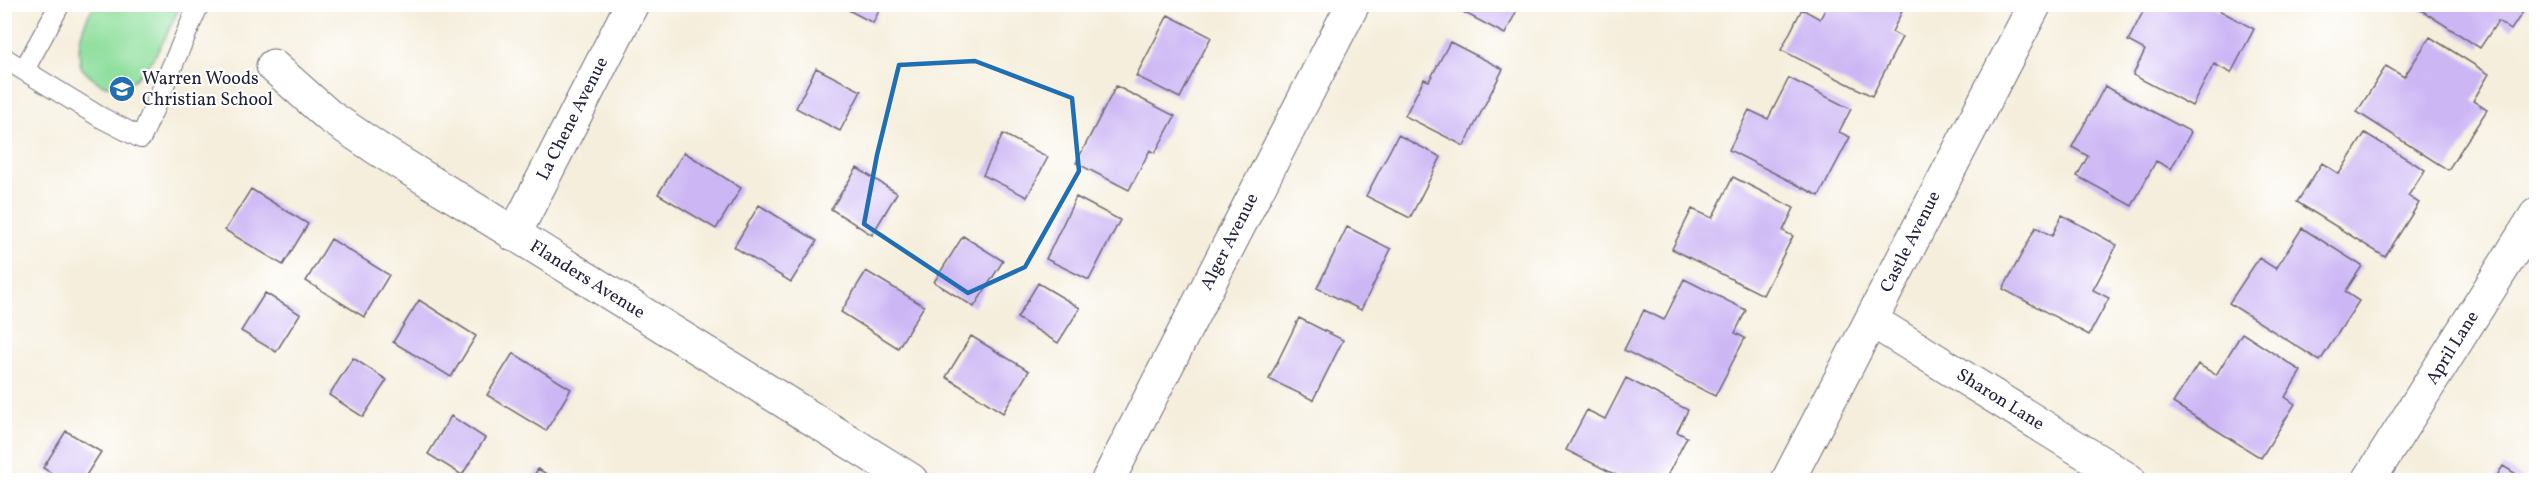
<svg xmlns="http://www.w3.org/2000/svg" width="2541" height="485" viewBox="0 0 2541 485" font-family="Vollkorn,serif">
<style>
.green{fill:#90df9e;stroke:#59806c;stroke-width:1.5}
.building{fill:#ccb6f4}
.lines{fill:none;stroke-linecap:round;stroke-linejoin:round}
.lane-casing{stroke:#6c6973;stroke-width:22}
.street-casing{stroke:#6c6973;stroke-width:35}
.lane{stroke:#fff;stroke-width:20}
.street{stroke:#fff;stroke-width:33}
.marked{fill:none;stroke:#1f6fb2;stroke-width:4.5;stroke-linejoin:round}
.labels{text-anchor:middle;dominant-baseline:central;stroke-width:4.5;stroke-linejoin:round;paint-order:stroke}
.poi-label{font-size:18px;fill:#22223b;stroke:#fff;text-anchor:start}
.street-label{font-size:18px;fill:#22223b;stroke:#fff}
</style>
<rect width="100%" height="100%" fill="#fff"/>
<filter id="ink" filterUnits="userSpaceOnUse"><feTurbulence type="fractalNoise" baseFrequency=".0167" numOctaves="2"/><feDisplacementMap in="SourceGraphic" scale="12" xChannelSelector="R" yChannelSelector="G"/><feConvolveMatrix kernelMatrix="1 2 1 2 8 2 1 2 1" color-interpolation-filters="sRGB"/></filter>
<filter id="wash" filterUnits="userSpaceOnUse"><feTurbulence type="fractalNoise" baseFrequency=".008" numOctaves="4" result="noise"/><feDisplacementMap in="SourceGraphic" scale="24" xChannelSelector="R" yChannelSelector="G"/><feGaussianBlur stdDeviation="1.35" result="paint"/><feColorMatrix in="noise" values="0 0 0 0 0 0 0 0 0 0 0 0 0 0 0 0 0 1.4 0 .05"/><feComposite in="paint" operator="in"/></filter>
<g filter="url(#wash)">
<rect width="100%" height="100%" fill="#f5eedc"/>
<path class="green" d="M94 5H180C164 42 130 125 81 67 76 43 82 26 94 5Z"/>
<g id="blocks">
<path class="building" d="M837 4H882L873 23Z
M1465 4H1520L1505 34 1461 11Z
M1828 4H1893L1903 9 1892 32 1902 37 1872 96 1781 50 1802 9 1820 19Z
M2147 4H2208L2254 29 2231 73 2214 64 2192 106 2133 75 2145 50 2128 41Z
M2425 4H2528L2511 30 2498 21 2480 48 2421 10Z
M1168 15 1211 37 1180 98 1136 76Z
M2430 37 2489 74 2473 101 2487 110 2448 170 2357 112 2386 66 2404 77Z
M1450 42 1503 69 1464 146 1405 116 1424 79 1429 81Z
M816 68 861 91 840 131 796 108Z
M1789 78 1851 109 1839 132 1850 137 1819 196 1729 150 1749 110 1768 119Z
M1116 86 1175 116 1155 153 1150 150 1129 190 1076 163Z
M2105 86 2191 132 2171 169 2156 161 2132 206 2077 176 2088 156 2072 147Z
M2365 133 2425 170 2408 196 2419 203 2385 257 2297 202 2322 163 2339 174Z
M1003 134 1048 157 1027 197 983 175Z
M1398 135 1441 157 1410 218 1366 196Z
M684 152 741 188 716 229 658 194Z
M857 168 897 193 872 235 831 209Z
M1733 177 1794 208 1783 231 1793 236 1763 295 1672 249 1692 209 1712 218Z
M251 189 308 224 283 265 225 230Z
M1076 197 1120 220 1089 280 1046 259Z
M759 205 817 241 791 282 734 247Z
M2062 215 2117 245 2093 290 2109 298 2089 335 2003 289 2036 227 2052 236Z
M1347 227 1391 249 1361 310 1317 288Z
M2302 228 2362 266 2345 292 2359 301 2320 361 2229 303 2259 258 2276 269Z
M963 236 1003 261 974 307 934 282Z
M331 239 389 275 364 317 306 281Z
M866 271 924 306 898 348 841 312Z
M1684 279 1746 310 1735 333 1745 338 1715 396 1624 350 1644 310 1664 320Z
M1038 283 1080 308 1058 343 1017 318Z
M265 293 300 314 276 352 241 331Z
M419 300 476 336 451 377 393 342Z
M1299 318 1343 340 1313 400 1269 379Z
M2242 333 2301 371 2285 397 2295 404 2261 458 2173 403 2198 364 2216 375Z
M971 336 1029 371 1003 413 946 377Z
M513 353 571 389 546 431 487 395Z
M353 358 387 380 363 417 329 395Z
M1626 378 1688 410 1677 432 1687 437 1665 480H1626L1566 450 1587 410 1605 419Z
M451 416 485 438 462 475 428 454Z
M66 431 101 452 83 480H63L43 468Z
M2503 466 2526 480H2494Z
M538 469 557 480H531Z"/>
</g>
</g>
<g filter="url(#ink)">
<use href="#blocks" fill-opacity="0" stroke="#6c6973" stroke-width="1.5"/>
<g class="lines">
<g class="lane-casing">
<path id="lane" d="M4 58 100 117 141 138 199 4
M24 70 60 4"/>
</g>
<g class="street-casing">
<path id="street" d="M273 66 329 116 381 151 911 480
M514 235 632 4
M1871 320 2129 480
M1108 480 1353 4
M1788 480 2035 4
M2369 480 2536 215"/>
</g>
<use href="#lane" class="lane"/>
<use href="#street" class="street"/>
</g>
</g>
<path class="marked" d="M975 61 1072 98 1079 171 1025 267 968 293 864 224 877 155 899 65Z"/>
<defs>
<g id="school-disc" transform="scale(1.35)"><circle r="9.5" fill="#1f6fb2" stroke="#fff"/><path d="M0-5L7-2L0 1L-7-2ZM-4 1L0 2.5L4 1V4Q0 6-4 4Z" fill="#fff"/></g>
</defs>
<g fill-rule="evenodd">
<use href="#school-disc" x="122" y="89"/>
</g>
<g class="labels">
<g class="poi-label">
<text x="142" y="79">Warren Woods<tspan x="142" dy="21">Christian School</tspan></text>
</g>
<g class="street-label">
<text transform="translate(573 119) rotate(-63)">La Chene Avenue</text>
<text transform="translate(1230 242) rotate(-63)">Alger Avenue</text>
<text transform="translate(1911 242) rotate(-63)">Castle Avenue</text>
<text transform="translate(587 280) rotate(32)">Flanders Avenue</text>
<text transform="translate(2453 348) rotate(-58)">April Lane</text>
<text transform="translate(2000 400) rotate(32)">Sharon Lane</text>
</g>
</g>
<rect width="2541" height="485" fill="none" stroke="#fff" stroke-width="24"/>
</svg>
